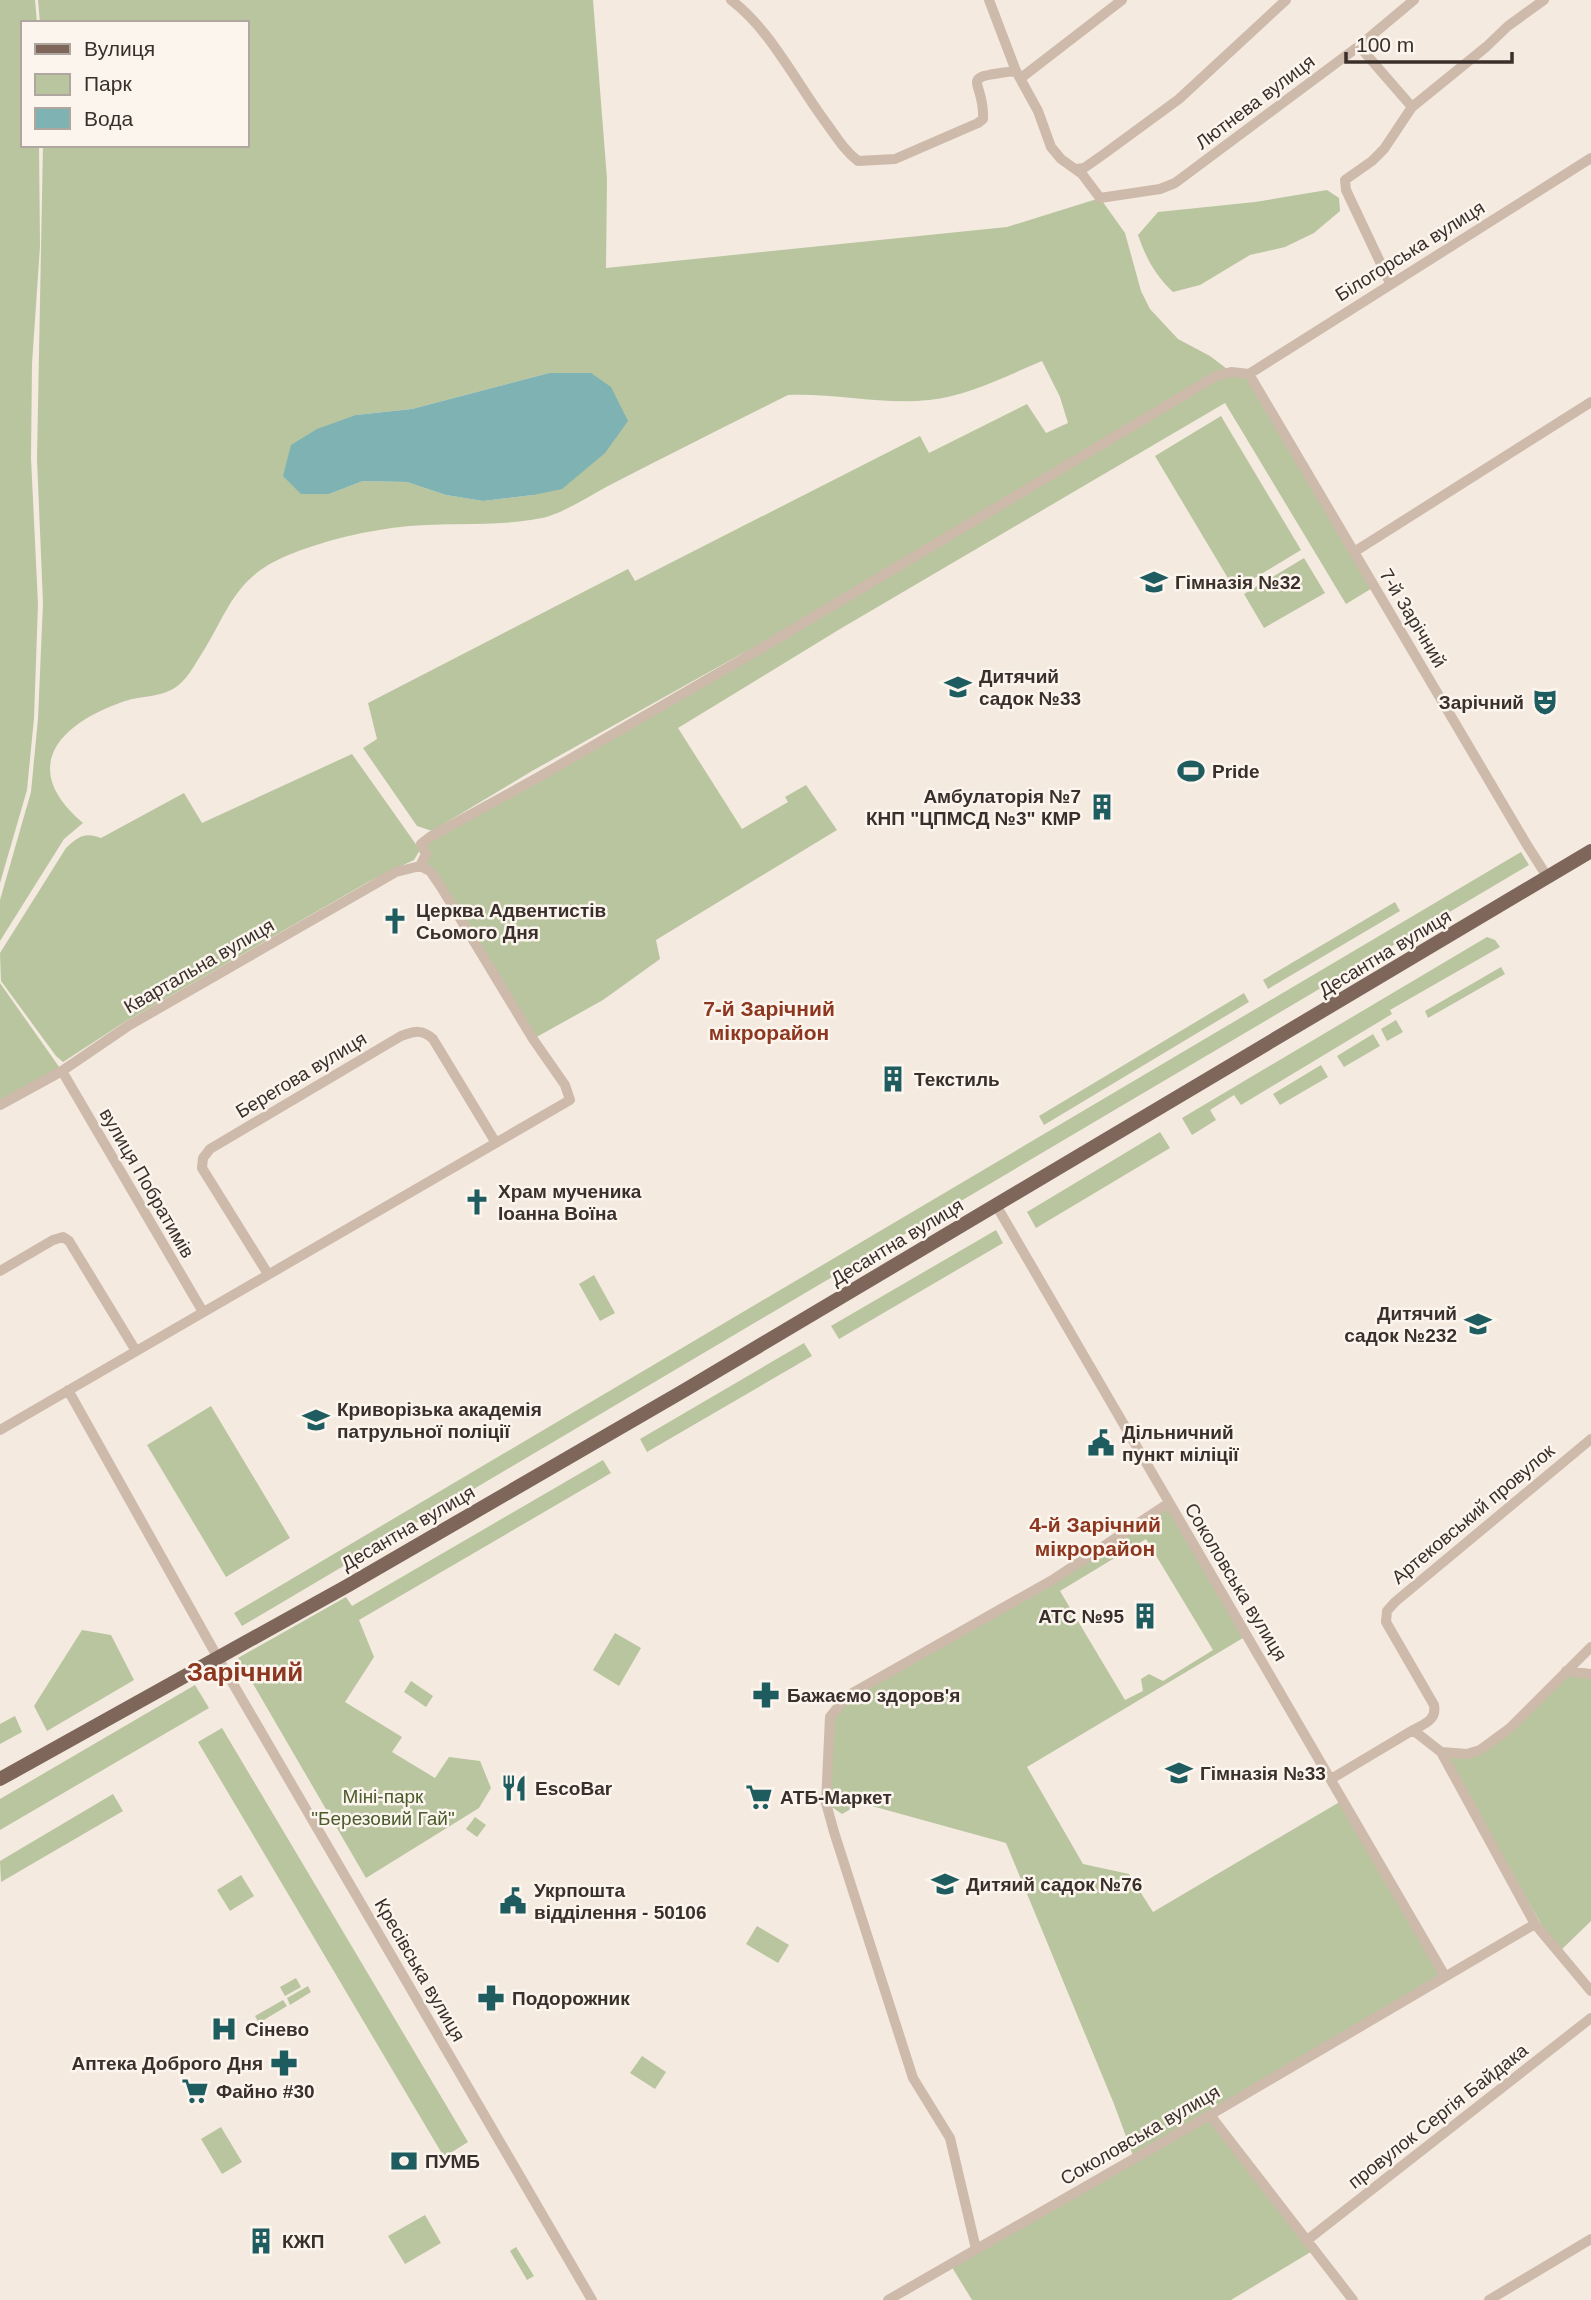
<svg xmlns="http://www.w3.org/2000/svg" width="1591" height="2300" viewBox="0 0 1591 2300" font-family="Helvetica,sans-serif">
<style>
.green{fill:#b9c59f;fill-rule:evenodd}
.water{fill:#7eb2b3}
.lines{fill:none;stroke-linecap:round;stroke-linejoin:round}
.minor{stroke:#cebaab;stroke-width:10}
.major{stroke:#7e665b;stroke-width:14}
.labels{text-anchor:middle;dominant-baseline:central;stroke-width:5;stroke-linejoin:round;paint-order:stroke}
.street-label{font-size:19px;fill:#3b2f2b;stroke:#fbf5ed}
.poi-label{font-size:19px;font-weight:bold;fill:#3b2f2b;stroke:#fbf5ed;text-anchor:start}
.park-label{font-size:19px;fill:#4b5b2d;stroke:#fbf5ed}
.neighbourhood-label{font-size:21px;font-weight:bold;fill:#8e3720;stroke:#fbf5ed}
.district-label{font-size:26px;font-weight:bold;fill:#8e3720;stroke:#fbf5ed}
</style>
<rect width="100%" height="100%" fill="#f4eae0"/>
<path class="green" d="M0 0H35L37 23H23V145H39L40 246 32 364 31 458 38 604 34 718 27 790 0 883Z
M38 0H593L607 179 606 268 1007 227 1100 198 1125 233 1141 291 1150 309 1178 339 1210 356 1231 372 1249 374 1374 587 1346 604 1225 403 840 629 678 728 742 829 788 802 785 797 806 785 837 830 656 940 660 959 603 1000 533 1039 441 887 420 866 421 844 752 648 532 771 432 831 417 826 363 748 377 739 368 703 628 569 635 581 920 436 929 453 1027 404 1046 433 1068 423 1060 397 1042 361C1006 376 968 396 929 400 883 405 835 393 788 395 728 425 668 455 608 486 591 495 560 515 542 518 498 527 453 522 409 526 368 530 324 540 286 556 232 579 228 614 199 658 193 668 186 680 176 687 162 697 141 696 125 701 60 723 17 767 83 823L64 839 0 941V900L31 792 38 719 43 603 37 459 43 145H247V23H40ZM549 373 533 495 483 501 446 495 407 482 363 481 329 494 356 415 412 409Z
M1327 190 1339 198 1340 211 1314 233 1285 247 1250 255 1200 285 1173 292C1155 275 1146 258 1138 235L1158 212 1255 202Z
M1221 416 1301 550 1235 590 1155 456Z
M1304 558 1325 593 1264 628 1244 594Z
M352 754 420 850 414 860 368 882 123 1023 63 1062 56 1056 1 981 0 953 66 848C79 836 85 832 101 838L184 793 202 823Z
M1521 852 1529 865 242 1626 234 1613Z
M1395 902 1400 911 1268 989 1263 980Z
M1487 937 1495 940 1500 947 1390 1010 1392 1014 1241 1105 1234 1095 1210 1110 1216 1120 1192 1135 1182 1118Z
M1501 967 1505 974 1428 1018 1425 1011Z
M0 983 62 1071 0 1105Z
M1244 993 1249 1002 1044 1125 1039 1116Z
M1396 1020 1403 1032 1387 1041 1381 1029Z
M1373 1034 1380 1046 1344 1067 1337 1056Z
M1321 1065 1328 1077 1280 1105 1273 1094Z
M1160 1132 1170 1148 1036 1228 1027 1212Z
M996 1230 1003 1243 839 1339 831 1326Z
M594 1275 615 1313 600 1321 579 1284Z
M804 1343 812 1356 647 1452 640 1439Z
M211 1406 290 1538 226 1577 147 1445Z
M603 1460 611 1473 359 1620 374 1657 345 1702 402 1737 392 1752 435 1778 449 1757 480 1761 491 1788 479 1808 366 1878 238 1658 346 1597 352 1606Z
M1169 1503 1248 1635 1027 1767 1083 1864 1129 1874 1153 1912 1343 1800 1445 1976 1210 2115 1314 2250 1231 2300H972L950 2264 1134 2158 1114 2104 1006 1843 861 1803 842 1814 826 1803 830 1717 847 1696 1008 1605ZM1146 1539 1213 1650 1163 1681 1149 1674 1141 1679 1143 1691 1125 1700 1060 1591Z
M82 1630 111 1635 134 1680 47 1731 34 1706Z
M615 1633 641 1648 619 1686 593 1670Z
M1566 1671 1591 1674V1921L1558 1953 1441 1752 1480 1750Z
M411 1681 433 1696 426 1707 404 1692Z
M195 1685 209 1708 0 1830V1799Z
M15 1716 22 1732 0 1744V1724Z
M222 1728 468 2142 444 2157 198 1742Z
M113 1794 123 1811 1 1882 0 1861Z
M475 1817 486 1825 477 1837 466 1829Z
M241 1875 254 1896 230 1911 217 1890Z
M757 1926 789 1945 778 1963 746 1944Z
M296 1978 301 1987 285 1996 280 1987Z
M308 1986 311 1992 290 2005 287 1998Z
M283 2000 287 2006 259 2023 255 2016Z
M642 2056 666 2072 655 2089 630 2073Z
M221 2127 242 2162 222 2174 201 2139Z
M425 2215 441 2243 405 2264 388 2236Z
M516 2247 534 2276 527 2280 510 2251Z"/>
<path class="water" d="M549 373H591L611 387 628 421 605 453 562 489 533 495 483 501 446 495 407 482 363 481 329 494H301L283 476 291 445 317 429 356 415 412 409Z"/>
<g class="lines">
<path class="minor" d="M731 0C770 29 797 84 827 124 837 138 845 151 858 161L895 159 978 123 983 119C985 78 954 78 1016 71
M989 0 1016 71 1038 111 1051 147 1061 159 1082 174 1100 198 1160 189 1175 183 1359 46 1414 0
M1359 46 1412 107
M1021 78 1122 0
M1076 169 1084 168 1104 154 1179 99 1286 0
M1390 283 1346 190 1345 180 1372 161 1384 149 1412 107 1486 47 1508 26 1544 0
M1249 374 1527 845 1548 878
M1249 374 1591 158
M1354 552 1591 402
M420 866 426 854 421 844 430 837 537 778 760 649 1216 376 1231 372 1249 374
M62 1071 203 1312
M0 1105 62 1071 128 1026 396 872 420 866
M996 1205 1445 1976
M0 1271 53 1240 63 1237 69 1241 136 1351
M268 1274 202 1168 203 1158 210 1149 401 1036C415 1031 422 1029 433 1039L496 1143
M68 1390 218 1658 592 2300
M0 1430 570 1100 565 1085 533 1039 441 887 430 871 420 866
M1566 1671 1591 1674
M1413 1730C1424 1724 1437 1720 1434 1705L1386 1622 1387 1611 1395 1602 1591 1439
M1441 1752 1535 1924 1591 1991
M1331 1779 1413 1730 1441 1752 1467 1754 1480 1750 1510 1728 1591 1647
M1210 2115 1353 2300
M1306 2241 1591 2018
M976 2249 950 2138 913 2078 834 1832 826 1803 830 1717 847 1696 1054 1579 1169 1503
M888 2300 1210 2115 1535 1924
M1489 2300 1591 2239"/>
<path class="major" d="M0 1779 347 1586 685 1390 1591 851"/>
</g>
<defs>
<g id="school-bare" transform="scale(2.1)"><path d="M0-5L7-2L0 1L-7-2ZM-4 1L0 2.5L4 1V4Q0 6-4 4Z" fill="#1e5c5f" stroke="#fbf5ed" stroke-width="2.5" paint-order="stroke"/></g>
<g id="theatre-bare" transform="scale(2.1)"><path d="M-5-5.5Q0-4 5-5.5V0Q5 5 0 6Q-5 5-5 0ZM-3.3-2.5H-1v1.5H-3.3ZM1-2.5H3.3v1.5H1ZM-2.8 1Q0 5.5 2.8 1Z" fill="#1e5c5f" stroke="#fbf5ed" stroke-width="2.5" paint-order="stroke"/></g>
<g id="stadium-bare" transform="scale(2.1)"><path d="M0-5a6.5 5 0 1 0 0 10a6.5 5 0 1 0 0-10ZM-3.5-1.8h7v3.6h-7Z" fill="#1e5c5f" stroke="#fbf5ed" stroke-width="2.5" paint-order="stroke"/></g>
<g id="building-bare" transform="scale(2.1)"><path d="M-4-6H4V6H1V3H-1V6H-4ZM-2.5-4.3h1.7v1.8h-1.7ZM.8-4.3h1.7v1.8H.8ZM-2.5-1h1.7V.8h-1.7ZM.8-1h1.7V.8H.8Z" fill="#1e5c5f" stroke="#fbf5ed" stroke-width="2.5" paint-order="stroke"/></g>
<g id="church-bare" transform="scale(2.1)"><path d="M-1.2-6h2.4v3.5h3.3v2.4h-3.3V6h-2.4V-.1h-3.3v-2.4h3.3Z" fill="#1e5c5f" stroke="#fbf5ed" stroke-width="2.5" paint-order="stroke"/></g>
<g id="university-bare" transform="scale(2.1)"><path d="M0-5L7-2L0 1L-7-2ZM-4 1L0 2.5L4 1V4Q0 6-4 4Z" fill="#1e5c5f" stroke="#fbf5ed" stroke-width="2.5" paint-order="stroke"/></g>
<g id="civic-bare" transform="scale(2.1)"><path d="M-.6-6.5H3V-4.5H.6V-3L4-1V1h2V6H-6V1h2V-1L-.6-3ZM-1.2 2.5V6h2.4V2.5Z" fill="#1e5c5f" stroke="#fbf5ed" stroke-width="2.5" paint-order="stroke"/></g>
<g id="pharmacy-bare" transform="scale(2.1)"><path d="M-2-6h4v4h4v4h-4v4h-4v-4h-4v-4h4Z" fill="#1e5c5f" stroke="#fbf5ed" stroke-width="2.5" paint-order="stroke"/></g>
<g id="restaurant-bare" transform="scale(2.1)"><path d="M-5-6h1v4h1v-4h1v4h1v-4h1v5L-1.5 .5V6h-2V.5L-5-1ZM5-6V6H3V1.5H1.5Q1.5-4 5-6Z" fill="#1e5c5f" stroke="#fbf5ed" stroke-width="2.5" paint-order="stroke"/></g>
<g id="supermarket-bare" transform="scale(2.1)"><path d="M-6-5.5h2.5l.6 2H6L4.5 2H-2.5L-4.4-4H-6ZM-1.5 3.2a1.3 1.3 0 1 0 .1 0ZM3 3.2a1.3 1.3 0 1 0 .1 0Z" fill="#1e5c5f" stroke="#fbf5ed" stroke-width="2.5" paint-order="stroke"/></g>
<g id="hospital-bare" transform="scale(2.1)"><path d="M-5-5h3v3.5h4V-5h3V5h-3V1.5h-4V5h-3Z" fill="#1e5c5f" stroke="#fbf5ed" stroke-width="2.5" paint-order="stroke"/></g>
<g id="bank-bare" transform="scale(2.1)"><path d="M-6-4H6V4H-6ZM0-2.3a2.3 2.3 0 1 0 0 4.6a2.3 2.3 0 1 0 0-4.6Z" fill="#1e5c5f" stroke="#fbf5ed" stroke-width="2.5" paint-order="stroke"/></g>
</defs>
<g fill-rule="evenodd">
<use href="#school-bare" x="1154" y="582"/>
<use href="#school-bare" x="958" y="687"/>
<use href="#theatre-bare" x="1545" y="702"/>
<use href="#stadium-bare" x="1191" y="771"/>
<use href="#building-bare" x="1102" y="807"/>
<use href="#church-bare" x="395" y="921"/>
<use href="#building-bare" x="893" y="1079"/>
<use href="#church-bare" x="477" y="1202"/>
<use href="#school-bare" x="1478" y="1324"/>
<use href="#university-bare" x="316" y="1420"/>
<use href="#civic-bare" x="1101" y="1443"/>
<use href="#building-bare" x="1145" y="1616"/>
<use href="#pharmacy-bare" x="766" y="1695"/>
<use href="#school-bare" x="1179" y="1773"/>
<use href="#restaurant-bare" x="514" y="1788"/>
<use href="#supermarket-bare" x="759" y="1797"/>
<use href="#school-bare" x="945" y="1884"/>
<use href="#civic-bare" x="513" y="1901"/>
<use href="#pharmacy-bare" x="491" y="1998"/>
<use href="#hospital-bare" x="224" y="2029"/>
<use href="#pharmacy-bare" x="284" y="2063"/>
<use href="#supermarket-bare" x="195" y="2091"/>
<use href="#bank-bare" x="404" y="2161"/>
<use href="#building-bare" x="261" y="2241"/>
</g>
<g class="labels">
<g class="street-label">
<text transform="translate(1255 102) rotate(-37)">Лютнева вулиця</text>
<text transform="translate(1410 251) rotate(-32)">Білогорська вулиця</text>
<text transform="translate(1413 618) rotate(59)">7-й Зарічний</text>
<text transform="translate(1385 953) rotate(-31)">Десантна вулиця</text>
<text transform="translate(199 966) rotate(-30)">Квартальна вулиця</text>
<text transform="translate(301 1075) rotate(-31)">Берегова вулиця</text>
<text transform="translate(147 1183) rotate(60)">вулиця Побратимів</text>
<text transform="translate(897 1242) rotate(-31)">Десантна вулиця</text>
<text transform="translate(1473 1514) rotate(-40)">Артековський провулок</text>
<text transform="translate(408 1528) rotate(-30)">Десантна вулиця</text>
<text transform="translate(1236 1582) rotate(59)">Соколовська вулиця</text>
<text transform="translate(420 1970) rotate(60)">Кресівська вулиця</text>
<text transform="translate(1438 2116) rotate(-38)">провулок Сергія Байдака</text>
<text transform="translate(1140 2135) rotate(-30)">Соколовська вулиця</text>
</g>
<g class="poi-label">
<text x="1175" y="582">Гімназія №32</text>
<text x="979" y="676">Дитячий<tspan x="979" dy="22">садок №33</tspan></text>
<text x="1524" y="702" text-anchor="end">Зарічний</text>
<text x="1212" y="771">Pride</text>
<text x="1081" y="796" text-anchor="end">Амбулаторія №7<tspan x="1081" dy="22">КНП "ЦПМСД №3" КМР</tspan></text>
<text x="416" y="910">Церква Адвентистів<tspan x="416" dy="22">Сьомого Дня</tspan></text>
<text x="914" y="1079">Текстиль</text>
<text x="498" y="1191">Храм мученика<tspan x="498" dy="22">Іоанна Воїна</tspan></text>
<text x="1457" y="1313" text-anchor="end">Дитячий<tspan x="1457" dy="22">садок №232</tspan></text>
<text x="337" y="1409">Криворізька академія<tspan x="337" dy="22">патрульної поліції</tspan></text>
<text x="1122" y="1432">Дільничний<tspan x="1122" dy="22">пункт міліції</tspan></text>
<text x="1124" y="1616" text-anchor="end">АТС №95</text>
<text x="787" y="1695">Бажаємо здоров'я</text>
<text x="1200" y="1773">Гімназія №33</text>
<text x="535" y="1788">EscoBar</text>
<text x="780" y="1797">АТБ-Маркет</text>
<text x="966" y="1884">Дитяий садок №76</text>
<text x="534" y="1890">Укрпошта<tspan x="534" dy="22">відділення - 50106</tspan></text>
<text x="512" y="1998">Подорожник</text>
<text x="245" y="2029">Сінево</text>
<text x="263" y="2063" text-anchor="end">Аптека Доброго Дня</text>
<text x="216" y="2091">Файно #30</text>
<text x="425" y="2161">ПУМБ</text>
<text x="282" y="2241">КЖП</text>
</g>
<g class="park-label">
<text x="383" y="1796">Міні-парк<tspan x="383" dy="22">"Березовий Гай"</tspan></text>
</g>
<g class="neighbourhood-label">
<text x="769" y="1008">7-й Зарічний<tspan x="769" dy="24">мікрорайон</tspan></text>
<text x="1095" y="1524">4-й Зарічний<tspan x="1095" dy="24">мікрорайон</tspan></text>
</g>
<g class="district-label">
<text x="245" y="1672">Зарічний</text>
</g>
</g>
<rect x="21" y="21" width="228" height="126" fill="#fbf5ed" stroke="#aea69f" stroke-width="2"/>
<rect x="35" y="44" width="35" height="10" fill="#7e665b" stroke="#aea69f" stroke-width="2"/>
<text x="84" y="56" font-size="21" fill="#3b2f2b">Вулиця</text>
<rect x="35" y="74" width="35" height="21" fill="#b9c59f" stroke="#aea69f" stroke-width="2"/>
<text x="84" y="91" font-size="21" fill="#3b2f2b">Парк</text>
<rect x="35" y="108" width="35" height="21" fill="#7eb2b3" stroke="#aea69f" stroke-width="2"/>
<text x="84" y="126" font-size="21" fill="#3b2f2b">Вода</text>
<path d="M1346 52v10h166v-10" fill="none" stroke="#3b2f2b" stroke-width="3.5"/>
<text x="1356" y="52" font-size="21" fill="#3b2f2b" stroke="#fbf5ed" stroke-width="5" paint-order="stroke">100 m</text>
</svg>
